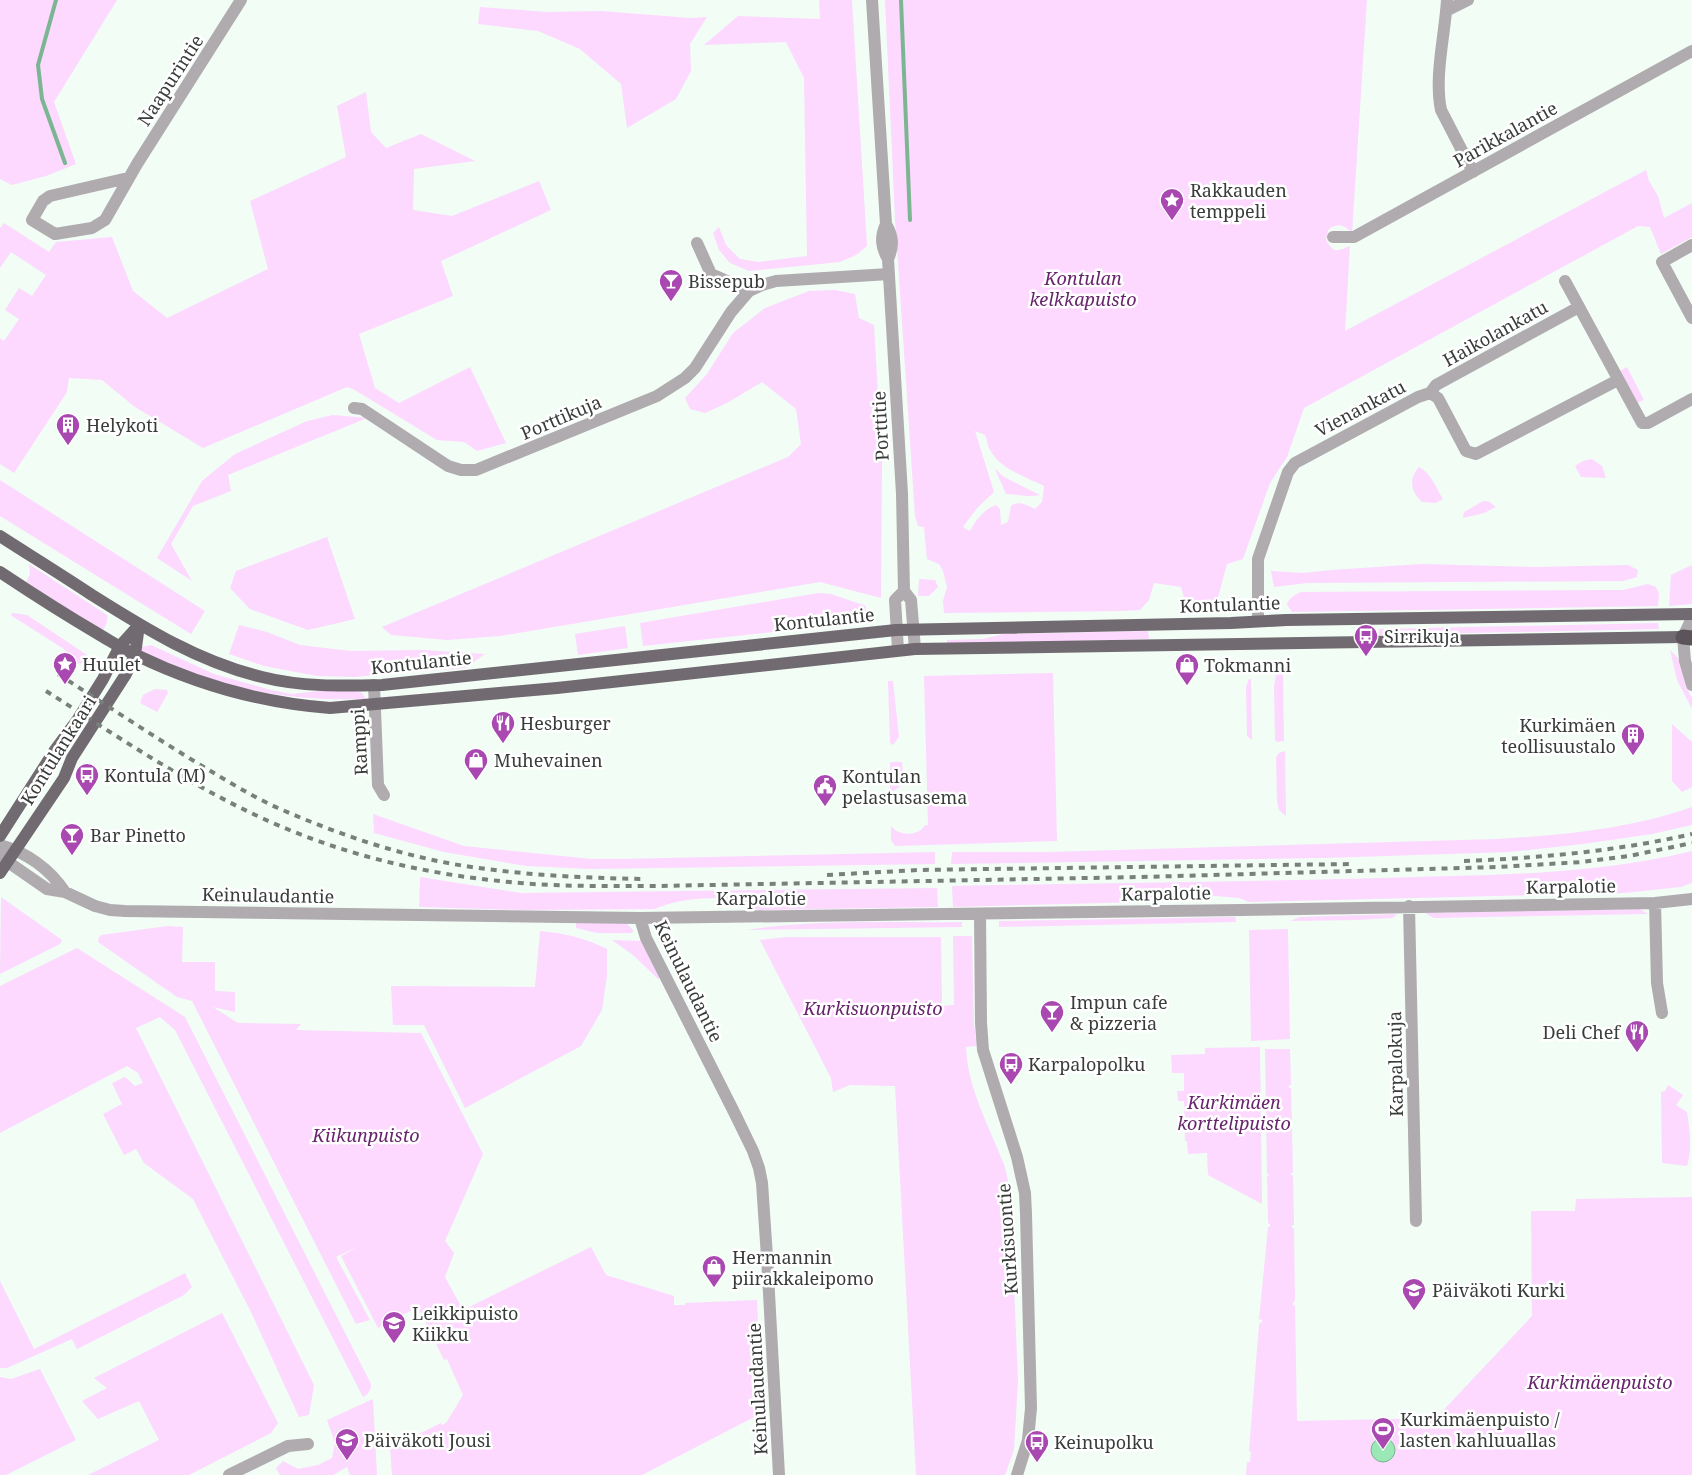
<svg xmlns="http://www.w3.org/2000/svg" width="1692" height="1475" viewBox="0 0 1692 1475" font-family="'Noto Serif',serif">
<style>
.green{fill:#fdd8ff;fill-rule:evenodd}
.water{fill:#99e8b6;stroke:#7cb591}
.lines{fill:none;stroke-linecap:round;stroke-linejoin:round}
.stream{stroke:#7cb591;stroke-width:4}
.minor{stroke:#afabaf;stroke-width:12}
.major{stroke:#716b71;stroke-width:12}
.highway{stroke:#5b545b;stroke-width:15}
.rail{stroke:#79807b;stroke-width:4;stroke-dasharray:6 6;stroke-linecap:butt}
.labels{text-anchor:middle;dominant-baseline:central;stroke-width:5;stroke-linejoin:round;paint-order:stroke}
.street-label{font-size:18px;fill:#393d3a;stroke:#fff}
.poi-label{font-size:18px;fill:#393d3a;stroke:#fff;text-anchor:start}
.park-label{font-size:18px;font-style:italic;fill:#68256d;stroke:#fff}
</style>
<rect width="100%" height="100%" fill="#f2fdf6"/>
<path class="green" d="M0 0H117L54 102 76 164 46 176 12 185 0 179Z
M819 0H852L867 246 856 255 840 262 749 271 730 263 719 250 713 233 719 227 726 245 740 259 758 262 807 256 804 78 786 42 704 45 738 16 820 19Z
M885 0H1367L1352 233C1344 225 1338 222 1328 230L1326 240C1334 254 1337 251 1350 246L1345 331 1646 170 1649 181 1658 196 1664 218 1692 203V237L1661 254 1650 227 1638 226 1304 408 1287 457 1270 483 1243 559 1227 564 1216 605 1186 604 1181 587 1154 583 1149 600 1140 610 1120 611 944 613 943 601 947 587 943 571 939 564 927 559 924 527 918 526 915 516 895 219ZM975 431 985 435C987 439 987 445 990 450 1000 469 1026 477 1044 486L1042 502 1035 509C1026 505 1020 500 1011 506L1008 522 1001 525 1000 509 996 505C983 510 977 519 970 531L963 527 977 508 994 492Z
M480 7 547 12 601 11 690 18 707 17 690 44 691 71 676 99 627 128 621 84 580 49 538 31 478 24Z
M366 92 371 132 386 148 421 134 475 161 414 169 413 210 452 216 539 181 551 210 441 261 453 296 359 334 375 388 399 403 470 367 506 443 477 451 464 442 437 440 353 389 347 387 203 448 135 407 102 380 69 378 67 392 14 473 0 464V338L4 341 19 319 5 310 19 288 32 296 46 275 11 252 0 268V228L4 223 49 252 56 242 112 237 133 291 167 318 268 269 250 201 346 157 337 106Z
M835 290 855 294 859 318 874 325 882 462 881 598 820 582 500 636 447 640 391 635 382 627 788 457 801 444 796 409 762 382 727 403 705 413 690 409 685 398 707 374 733 333 765 308 809 291Z
M1627 367 1644 400 1637 403 1620 371Z
M333 415 367 418 228 475 231 491 193 506 171 544 192 581 157 558 202 481 235 454 307 421Z
M1592 459 1602 466 1606 478 1581 477 1575 466 1583 461Z
M1419 467C1431 473 1436 488 1443 499L1435 503 1422 502C1411 492 1408 479 1419 467Z
M995 469 1004 477 1040 495C1029 498 1018 494 1006 494Z
M0 480 205 611 191 634 0 516Z
M1483 501H1488L1496 507 1484 513 1463 518 1464 512Z
M327 537 355 619 308 630 250 609 230 588 236 571Z
M29 564 107 615C108 621 106 626 102 631L26 582 30 574Z
M1422 564 1536 567 1628 565 1638 570 1637 577 1623 581 1307 583 1274 587 1271 571 1303 573 1331 570Z
M1692 565V604L1669 606 1671 575Z
M919 579 935 580 938 587 929 596H918Z
M1648 584 1656 587 1659 593 1658 606 1292 612 1287 605C1289 598 1294 595 1301 592L1609 590H1623Z
M818 593 831 594 866 606V622L643 646 640 623Z
M13 613 27 615 90 657 92 662 75 664 64 649 12 616 11 614Z
M1658 623 1659 629 1379 635V629Z
M239 625 267 632 300 645 351 651 424 650 485 654 465 668 354 677 317 676 264 666 229 654Z
M625 626 628 648 578 655 575 634Z
M1148 631 1149 639 947 644V640L983 639 1003 634Z
M151 645 214 674 271 690 292 694 318 691H356L362 693 366 699C308 701 248 694 194 673 176 667 158 659 141 652L142 647Z
M1670 650 1678 658 1686 687 1692 698V709L1677 680Z
M1283 670 1284 741 1277 742 1275 740 1274 686 1276 675Z
M1053 673 1057 841 895 846 891 840V826C898 836 918 837 925 825H928L924 676Z
M1249 679H1251L1252 740 1247 736 1246 687Z
M888 681H893L899 737 893 745 890 743Z
M155 689 167 690 168 693 157 712 140 703 143 695Z
M1672 724 1692 742V787L1682 792 1672 781Z
M1285 751 1286 816 1279 810 1277 801 1276 757 1279 753Z
M892 762H902C903 774 905 789 890 792V763Z
M1692 807V825L1652 834 1583 844 1509 852 1324 858 951 864 952 852H1048L1497 839C1563 835 1630 829 1692 807Z
M373 814 464 846 592 859H621L935 852V864L590 869 526 866 444 852 374 833Z
M1692 851V883L1681 887 1624 893 1249 902 1239 898 1170 892 1162 898 1143 902 953 907 952 886C1094 883 1237 882 1379 878 1484 875 1590 876 1692 851Z
M420 877 521 893 937 888 938 907 760 910 732 905 726 898C702 898 676 899 655 909L523 910 419 907Z
M1 897 62 940 60 944 0 974Z
M1640 909 1648 914 1434 918 1425 913Z
M1394 914 1397 915 1392 918 1358 920 1290 921 1300 917Z
M1235 917 1236 922 999 927V921Z
M576 922 626 923 634 931 631 933H597L576 928Z
M962 922V927L746 930C817 919 890 923 962 922Z
M168 926 183 927 182 962H215V991L235 992V1012L213 1007 238 1023 301 1024 296 1030 421 1033 483 1154 445 1241 454 1253 445 1277 463 1310 591 1247 606 1275 674 1296V1305H685V1303L757 1300 762 1413 642 1475H392L390 1448 441 1423 442 1425 446 1423 463 1395 447 1359 444 1360 418 1307 378 1328 341 1256 359 1246 336 1257 370 1320 356 1324 192 1001 177 997 98 942 99 937 101 935Z
M1288 929 1290 1039 1251 1041 1249 930Z
M540 931C564 933 585 938 607 949V976L602 1010 581 1046 465 1108 424 1025H393L391 986 535 987Z
M953 936H972L974 1024 977 1046 966 1047C968 1089 988 1124 1003 1162 1007 1172 1008 1183 1010 1193L1018 1380 1014 1450 1005 1475H916L895 1086 850 1085 833 1092 831 1078 760 940 787 937H941L942 1006 954 1005Z
M612 940 641 941 660 977 658 979 633 955Z
M77 948 185 1017 371 1384C371 1391 368 1394 363 1397L175 1030 160 1017 136 1028 314 1385 309 1415 299 1417 251 1312 193 1199 144 1163 136 1149 124 1155 103 1114 122 1104 112 1083 125 1077 135 1086 143 1083 138 1073 127 1066 0 1133V986Z
M1260 1047 1262 1204 1208 1175 1207 1153 1188 1154 1187 1141H1185L1184 1101H1178L1177 1091H1184V1073H1172L1171 1055 1205 1054V1048Z
M1265 1049H1290L1291 1085H1289V1088H1291L1293 1172 1291 1173V1175H1293L1294 1225H1292V1228H1294L1295 1301 1293 1302V1306L1295 1305 1297 1421 1436 1418 1532 1316 1531 1211H1575L1576 1199 1692 1197V1475H1246L1247 1462H1250L1251 1452 1249 1451 1259 1324 1262 1322V1319L1259 1320 1268 1227H1270V1224L1268 1223 1267 1176 1269 1175 1267 1173Z
M1668 1085 1683 1095 1676 1105 1687 1112C1690 1128 1692 1152 1687 1166L1662 1163 1661 1092 1665 1091Z
M185 1273 192 1287 184 1295 77 1349 72 1339 7 1368H0V1281L34 1349Z
M222 1313 278 1423 271 1433 189 1475H88L159 1440 139 1401 98 1419 82 1401 107 1388 94 1378Z
M40 1369 76 1440 6 1475H0V1377L11 1379Z
M373 1399 377 1475H350L347 1467 333 1475H280L276 1468 283 1461 298 1469 318 1465 332 1458 335 1443 327 1420Z"/>
<path class="water" d="M1371 1450a12 12 0 1 1 24 0a12 12 0 1 1-24 0Z"/>
<g class="lines">
<path class="stream" d="M56 0 38 65 42 99 65 163
M901 0 910 220"/>
<path class="minor" d="M872 0 886 224C880 237 881 247 888 259
M1447 0C1445 35 1434 76 1441 110L1473 172
M1446 11 1468 0
M128 178 50 196 43 201 32 220 55 234 92 228 105 220 137 164 241 0
M886 224C893 236 894 246 888 259L902 494 904 591 911 600 915 649
M1333 237H1354L1692 51
M697 243 711 274 749 291
M1692 245 1662 262 1692 318
M1565 281 1642 423H1648L1692 399
M1430 393 1436 385 1579 307
M354 408 362 409 448 466 461 470H476L657 396 685 378 695 368 731 312 749 291 762 285 776 281 889 274
M1692 618 1683 637 1685 661 1692 685
M1258 621V559L1288 472 1295 463 1418 397 1430 393 1438 398 1466 451 1476 454 1618 380
M898 650 895 600 904 591
M374 685 378 785 384 795
M0 845C26 852 50 869 65 892
M0 851 8 862 47 889 65 892 95 906 110 910 125 911 640 918 1241 910 1655 903 1692 899
M1655 903 1657 983 1662 1013
M1409 906 1416 1221
M980 914 981 1023 983 1050 1017 1157 1025 1193 1026 1214 1031 1408 1028 1440 1017 1475
M640 918 646 938 735 1114 753 1151 759 1168 762 1183 767 1257 779 1475
M229 1475 288 1446 308 1444"/>
<path class="major" d="M0 536C31 556 62 575 92 595 146 629 199 662 262 677 301 687 342 686 382 685L896 630 1231 623 1286 620 1692 614
M0 572C33 594 66 615 100 635 112 642 124 650 136 655 198 685 262 703 330 708L557 688 915 649 1683 637
M0 836 55 750 78 719 103 679 120 646 139 625
M0 873 64 778 72 758 126 674 135 655 139 625"/>
<path class="highway" d="M1683 637 1692 638"/>
<path class="rail" d="M58 674C106 705 153 736 202 766 226 780 251 796 278 808 337 834 401 856 465 866 524 875 582 878 642 879
M46 691C117 736 187 784 264 819 338 853 419 873 500 881 551 887 603 886 655 886L1141 877 1498 867 1582 862 1629 856 1692 843
M1464 861C1541 858 1617 851 1692 834
M827 875 918 870 1352 864"/>
</g>
<defs>
<g id="sight-pin" transform="scale(1.25)"><path d="M0 17L-7.5 6A9.5 9.5 0 1 1 7.5 6Z" fill="#a848b0" stroke="#fff"/><path d="M0-6L1.8-2.2L6-1.7L2.9 1.2L3.7 5.4L0 3.3L-3.7 5.4L-2.9 1.2L-6-1.7L-1.8-2.2Z" fill="#fff"/></g>
<g id="bar-pin" transform="scale(1.25)"><path d="M0 17L-7.5 6A9.5 9.5 0 1 1 7.5 6Z" fill="#a848b0" stroke="#fff"/><path d="M-6-5H6L.8 .8V4.5H3.5V6h-7V4.5H-.8V.8Z" fill="#fff"/></g>
<g id="building-pin" transform="scale(1.25)"><path d="M0 17L-7.5 6A9.5 9.5 0 1 1 7.5 6Z" fill="#a848b0" stroke="#fff"/><path d="M-4-6H4V6H1V3H-1V6H-4ZM-2.5-4.3h1.7v1.8h-1.7ZM.8-4.3h1.7v1.8H.8ZM-2.5-1h1.7V.8h-1.7ZM.8-1h1.7V.8H.8Z" fill="#fff"/></g>
<g id="bus-pin" transform="scale(1.25)"><path d="M0 17L-7.5 6A9.5 9.5 0 1 1 7.5 6Z" fill="#a848b0" stroke="#fff"/><path d="M-5-6H5V4H4V6H2V4H-2V6H-4V4H-5ZM-3.5-4V0h7V-4ZM-3.5 1.2v1.5H-2V1.2ZM2 1.2v1.5H3.5V1.2Z" fill="#fff"/></g>
<g id="shop-pin" transform="scale(1.25)"><path d="M0 17L-7.5 6A9.5 9.5 0 1 1 7.5 6Z" fill="#a848b0" stroke="#fff"/><path d="M-5-2.5h2.3a2.7 3.5 0 0 1 5.4 0H5L5.5 6h-11ZM-1.5-2.5h3a1.5 2.3 0 0 0-3 0Z" fill="#fff"/></g>
<g id="restaurant-pin" transform="scale(1.25)"><path d="M0 17L-7.5 6A9.5 9.5 0 1 1 7.5 6Z" fill="#a848b0" stroke="#fff"/><path d="M-5-6h1v4h1v-4h1v4h1v-4h1v5L-1.5 .5V6h-2V.5L-5-1ZM5-6V6H3V1.5H1.5Q1.5-4 5-6Z" fill="#fff"/></g>
<g id="civic-pin" transform="scale(1.25)"><path d="M0 17L-7.5 6A9.5 9.5 0 1 1 7.5 6Z" fill="#a848b0" stroke="#fff"/><path d="M-.6-6.5H3V-4.5H.6V-3L4-1V1h2V6H-6V1h2V-1L-.6-3ZM-1.2 2.5V6h2.4V2.5Z" fill="#fff"/></g>
<g id="school-pin" transform="scale(1.25)"><path d="M0 17L-7.5 6A9.5 9.5 0 1 1 7.5 6Z" fill="#a848b0" stroke="#fff"/><path d="M0-5L7-2L0 1L-7-2ZM-4 1L0 2.5L4 1V4Q0 6-4 4Z" fill="#fff"/></g>
<g id="stadium-pin" transform="scale(1.25)"><path d="M0 17L-7.5 6A9.5 9.5 0 1 1 7.5 6Z" fill="#a848b0" stroke="#fff"/><path d="M0-5a6.5 5 0 1 0 0 10a6.5 5 0 1 0 0-10ZM-3.5-1.8h7v3.6h-7Z" fill="#fff"/></g>
</defs>
<g fill-rule="evenodd">
<use href="#sight-pin" x="1172" y="200"/>
<use href="#bar-pin" x="671" y="281"/>
<use href="#building-pin" x="68" y="425"/>
<use href="#bus-pin" x="1366" y="636"/>
<use href="#sight-pin" x="65" y="664"/>
<use href="#shop-pin" x="1187" y="665"/>
<use href="#restaurant-pin" x="503" y="723"/>
<use href="#building-pin" x="1633" y="735"/>
<use href="#shop-pin" x="476" y="760"/>
<use href="#bus-pin" x="87" y="775"/>
<use href="#civic-pin" x="825" y="786"/>
<use href="#bar-pin" x="72" y="835"/>
<use href="#bar-pin" x="1052" y="1012"/>
<use href="#restaurant-pin" x="1637" y="1032"/>
<use href="#bus-pin" x="1011" y="1064"/>
<use href="#shop-pin" x="714" y="1267"/>
<use href="#school-pin" x="1414" y="1290"/>
<use href="#school-pin" x="394" y="1323"/>
<use href="#stadium-pin" x="1383" y="1429"/>
<use href="#school-pin" x="347" y="1440"/>
<use href="#bus-pin" x="1037" y="1442"/>
</g>
<g class="labels">
<g class="street-label">
<text transform="translate(170 80) rotate(-57)">Naapurintie</text>
<text transform="translate(1505 134) rotate(-29)">Parikkalantie</text>
<text transform="translate(1495 333) rotate(-29)">Haikolankatu</text>
<text transform="translate(1360 408) rotate(-28)">Vienankatu</text>
<text transform="translate(561 417) rotate(-23)">Porttikuja</text>
<text transform="translate(880 426) rotate(-93)">Porttitie</text>
<text transform="translate(1230 604) rotate(-2)">Kontulantie</text>
<text transform="translate(824 619) rotate(-6)">Kontulantie</text>
<text transform="translate(421 662) rotate(-6)">Kontulantie</text>
<text transform="translate(359 742) rotate(-93)">Ramppi</text>
<text transform="translate(58 750) rotate(-58)">Kontulankaari</text>
<text transform="translate(1571 886) rotate(-1)">Karpalotie</text>
<text transform="translate(1166 893) rotate(-1)">Karpalotie</text>
<text transform="translate(268 895) rotate(1)">Keinulaudantie</text>
<text x="761" y="898">Karpalotie</text>
<text transform="translate(689 981) rotate(64)">Keinulaudantie</text>
<text transform="translate(1395 1064) rotate(-91)">Karpalokuja</text>
<text transform="translate(1007 1239) rotate(-94)">Kurkisuontie</text>
<text transform="translate(757 1389) rotate(-93)">Keinulaudantie</text>
</g>
<g class="poi-label">
<text x="1190" y="190">Rakkauden<tspan x="1190" dy="21">temppeli</tspan></text>
<text x="688" y="281">Bissepub</text>
<text x="86" y="425">Helykoti</text>
<text x="1384" y="636">Sirrikuja</text>
<text x="82" y="664">Huulet</text>
<text x="1204" y="665">Tokmanni</text>
<text x="520" y="723">Hesburger</text>
<text x="1616" y="725" text-anchor="end">Kurkimäen<tspan x="1616" dy="21">teollisuustalo</tspan></text>
<text x="494" y="760">Muhevainen</text>
<text x="104" y="775">Kontula (M)</text>
<text x="842" y="776">Kontulan<tspan x="842" dy="21">pelastusasema</tspan></text>
<text x="90" y="835">Bar Pinetto</text>
<text x="1070" y="1002">Impun cafe<tspan x="1070" dy="21">&amp; pizzeria</tspan></text>
<text x="1620" y="1032" text-anchor="end">Deli Chef</text>
<text x="1028" y="1064">Karpalopolku</text>
<text x="732" y="1257">Hermannin<tspan x="732" dy="21">piirakkaleipomo</tspan></text>
<text x="1432" y="1290">Päiväkoti Kurki</text>
<text x="412" y="1313">Leikkipuisto<tspan x="412" dy="21">Kiikku</tspan></text>
<text x="1400" y="1419">Kurkimäenpuisto /<tspan x="1400" dy="21">lasten kahluuallas</tspan></text>
<text x="364" y="1440">Päiväkoti Jousi</text>
<text x="1054" y="1442">Keinupolku</text>
</g>
<g class="park-label">
<text x="1083" y="278">Kontulan<tspan x="1083" dy="21">kelkkapuisto</tspan></text>
<text x="873" y="1008">Kurkisuonpuisto</text>
<text x="1234" y="1102">Kurkimäen<tspan x="1234" dy="21">korttelipuisto</tspan></text>
<text x="366" y="1135">Kiikunpuisto</text>
<text x="1600" y="1382">Kurkimäenpuisto</text>
</g>
</g>
</svg>
